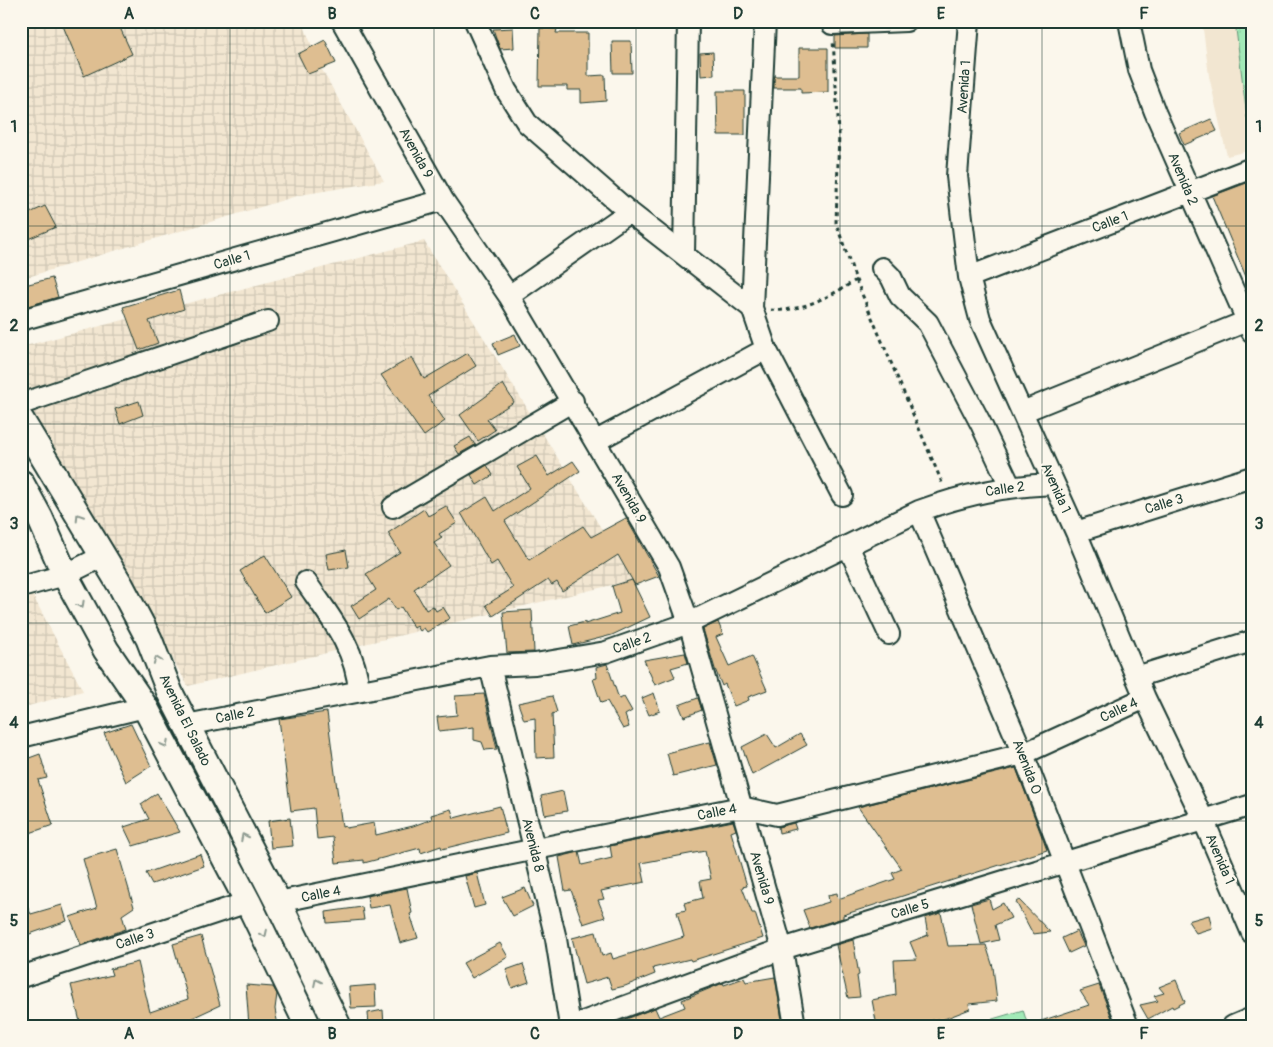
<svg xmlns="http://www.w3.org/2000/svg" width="1273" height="1047" viewBox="0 0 1273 1047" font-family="Pangolin,sans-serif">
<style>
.built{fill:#f2e6d1}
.industrial{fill:url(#industrial-grid)}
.grass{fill:url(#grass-tufts);stroke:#609476}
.pitch{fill:#a2eab7;stroke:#609476}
.building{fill:#debe91;stroke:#1f3d34}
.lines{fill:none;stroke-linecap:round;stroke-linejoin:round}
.minor-casing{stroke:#1f3d34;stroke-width:24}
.major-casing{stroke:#1f3d34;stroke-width:29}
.path{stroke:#1f3d34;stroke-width:3;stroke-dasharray:4 4;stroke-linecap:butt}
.minor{stroke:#fbf7ec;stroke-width:20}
.major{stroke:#fbf7ec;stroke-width:25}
.oneway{stroke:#8d9a90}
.grid{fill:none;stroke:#1f3d34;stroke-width:1;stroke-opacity:0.55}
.labels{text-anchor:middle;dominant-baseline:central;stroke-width:4.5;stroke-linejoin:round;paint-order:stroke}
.street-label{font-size:14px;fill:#1f3d34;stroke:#fbf7ec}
.neatline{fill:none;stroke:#1f3d34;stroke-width:2}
.grid-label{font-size:16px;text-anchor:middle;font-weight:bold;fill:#1f3d34}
</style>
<defs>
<pattern id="industrial-grid" width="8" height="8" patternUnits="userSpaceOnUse" patternTransform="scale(1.25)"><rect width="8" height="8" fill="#f2e6d1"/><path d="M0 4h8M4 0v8" fill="none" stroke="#cfc6b4"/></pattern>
<pattern id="grass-tufts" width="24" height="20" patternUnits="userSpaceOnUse" patternTransform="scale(1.25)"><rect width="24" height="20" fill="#a2eab7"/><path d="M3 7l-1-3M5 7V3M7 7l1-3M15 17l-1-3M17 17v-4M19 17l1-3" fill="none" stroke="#8bca9e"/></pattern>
</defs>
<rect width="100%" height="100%" fill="#fbf7ec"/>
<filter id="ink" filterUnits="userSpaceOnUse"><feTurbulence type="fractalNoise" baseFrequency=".02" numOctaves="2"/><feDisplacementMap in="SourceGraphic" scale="10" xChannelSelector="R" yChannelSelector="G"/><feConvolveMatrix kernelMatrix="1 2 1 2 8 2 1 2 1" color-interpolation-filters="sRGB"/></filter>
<g filter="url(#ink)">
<path class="built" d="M1202 21H1252V150L1227 156 1209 76Z"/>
<path class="industrial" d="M21 21H302L320 66 384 181 300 195 21 279Z
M424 241 633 580 188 686 21 395V347Z
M21 573 83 691 21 708Z"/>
<path class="grass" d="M1235 21H1252V118H1247Z"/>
<path class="pitch" d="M1023 1010 1028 1026H969Z"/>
<path class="building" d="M61 21H117L132 54 84 76Z
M513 28 514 48 500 49 493 29Z
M540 28 557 29 556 33H588V76L605 75 606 101 581 103V90H567V86H539Z
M867 34V48H835V36Z
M325 40 336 63 308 74 298 54Z
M612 41H631L632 73H613Z
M799 48H828V92L801 93V88H774V76H799Z
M713 52 714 75 701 76 700 53Z
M717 91H745V135H718Z
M1211 119 1217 131 1184 145 1179 133Z
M1252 181V291L1212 196Z
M45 206 56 227 21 242V217Z
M52 278 58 297 21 308V286Z
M179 290 184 309 149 321 158 343 139 350 123 307Z
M515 334 520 346 498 355 493 343Z
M468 353 476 366 428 396 445 421 424 436 381 375 412 357 424 379Z
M503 384 514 402 487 419 495 430 478 441 460 415Z
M139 401 143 415 120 424 115 409Z
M470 437 475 445 459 454 454 446Z
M537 456 549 476 573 461 580 471 505 521 529 560 583 526 591 537 626 518 659 576 635 585 618 555 562 591 557 582 552 585 548 580 493 616 486 605 513 588 497 561 491 565 461 513 487 497 495 511 530 488 517 467Z
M487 465 493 475 477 485 471 475Z
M446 506 457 523 439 534 442 538 434 543 449 565 414 589 426 610 433 606 436 611 443 607 450 618 427 632 424 628 420 631 417 626 414 628 401 607 396 610 389 599 359 619 351 606 376 590 366 574 400 552 388 533 424 509 428 516Z
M346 550 349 567 329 570 326 554Z
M265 555 291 597 265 613 240 571Z
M632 580 650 617 612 635 573 645 569 626 585 622V624L620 613 612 586Z
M532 610 534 652 507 653 503 612Z
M718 622 723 634 716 637 729 666 752 656 767 690 748 697 749 700 734 706 725 684 722 686 715 669 703 629Z
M685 653 688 663 671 668 675 677 655 685 644 660Z
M607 664 619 699 624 697 632 711 625 715 629 727 623 729 607 701 601 703 593 679 597 678 596 667Z
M654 693 660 711 649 715 642 698Z
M484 694 497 749 485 750 482 742 474 740V727L439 731 437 717 457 715 455 696Z
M552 696 557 712 552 714 554 757 536 758 535 718 524 720 518 703Z
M698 698 702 710 684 717 679 705Z
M327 712 342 827 345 826 346 828 374 823 376 835 413 826 432 819 431 815 451 809 454 818 500 806 507 833 442 849 441 846 421 853 420 848 364 863V860L336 863 333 837 317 839 314 808 291 811 279 719Z
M131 724 151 766 126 782 104 733Z
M767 734 776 748 800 734 807 745 752 775 742 747Z
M710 742 717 765 673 776 667 753Z
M40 754 47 778 38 780 53 825 21 836V761Z
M1016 768 1047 850 843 915V918L810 928 803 910 829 902 828 895 837 893 838 899 895 879 892 873 902 869 858 807Z
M563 791 567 811 545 815 541 796Z
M157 793 180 832 133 846 124 827 149 819 141 804Z
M290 818 293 846 271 848 268 821Z
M733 821 736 830 731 832 747 886 742 887 752 913H755L763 938 691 961 690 959 653 968 655 974 625 986 612 989 608 977 584 984 572 938 596 932 602 956 611 953 613 959 684 937 677 912 686 910 684 903 703 898 700 881 711 879 705 851 641 863 645 882 601 891 604 899 598 900 605 917 583 924 571 890 565 891 559 857 579 852 582 865 612 858 610 846Z
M794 823 796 829 779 833 778 827Z
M117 849 134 907 122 915 126 929 81 945 70 917 97 908 83 859Z
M200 854 204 866 152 884 146 873Z
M477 873 485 905 474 908 465 876Z
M407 888 412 913 410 914 418 938 400 943 390 905 369 908 367 896Z
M525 888 533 906 513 916 502 897Z
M21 895 31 914 62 905 67 921 21 937Z
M989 899 992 909 1003 903 1011 918 995 925 999 940 981 944 971 904Z
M1019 900 1050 932 1033 934 1016 902Z
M362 907 364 920 327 923 326 912Z
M941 913 948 946 986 945 993 967 997 1001 969 1004 970 1009 939 1021 938 1019 907 1026H877L872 1000 896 995 894 960 917 959 910 942 928 935 925 918Z
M1209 915 1212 928 1196 933 1188 921Z
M1077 931 1084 946 1069 953 1062 938Z
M201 936 220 1005 175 1026H81L71 985 112 975 110 969 138 962 150 1012 188 999 173 944Z
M853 940 859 975 857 976 860 997 848 998 836 945Z
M500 943 508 957 472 978 463 963Z
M523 964 529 982 512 988 506 970Z
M775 977 783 1026H608L655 1008 659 1017 685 1007 682 1000 723 983 724 985 744 978 746 982Z
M1176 980 1185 1002 1173 1008 1172 1006 1148 1019 1140 1005 1158 1001 1154 996 1164 993 1159 987Z
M246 985 273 987 277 994 275 1009 278 1026H249Z
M375 985 376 1007 351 1008 349 987Z
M1099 985 1114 1023 1105 1026H1035V1023L1089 1005 1080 991Z
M383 1010 384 1026H369L368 1013Z"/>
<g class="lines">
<g class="minor-casing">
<path id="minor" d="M342 21 443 200 509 296 669 567 689 623 782 949 795 1026
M475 21 506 90 527 123 629 212 752 308
M765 21 752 308 766 349 842 495
M832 21V24L906 21
M969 21 957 176 969 277 980 319 1076 532 1145 698 1203 819 1252 933
M1129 21 1139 70 1155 112 1252 332
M684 254 688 21
M882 268 891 277 900 296 928 323 981 424 1010 486
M969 277 1252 168
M509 296 629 212
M21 320 443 200
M21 404 268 321
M1022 412 1252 319
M596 441 766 349
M393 507 573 401
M919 511 1023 754 1128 1026
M1076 532 1252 477
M848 546 889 634
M306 582C330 617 356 648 359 691
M21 587 65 575 103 556
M490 666 556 939 570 1026
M1136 677 1252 641
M186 725 490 666 535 664 606 652 689 623 919 511C966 494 1004 486 1054 484
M21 737 145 707
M278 902 741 807 777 815 1023 754 1145 698
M21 977 248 902
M572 1026 782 949 1252 805
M1233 1026 1252 1018"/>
</g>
<g class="major-casing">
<path id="major" d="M21 420 121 586 149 639 170 693 278 902 338 1026
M21 483 40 518 65 575 106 650 145 707 248 902 308 1026"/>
</g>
<path class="path" d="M856 280 943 485
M771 310C799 313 833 295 856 280L836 223 839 133 833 40"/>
<use href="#minor" class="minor"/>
<use href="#major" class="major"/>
</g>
<defs><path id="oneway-chevron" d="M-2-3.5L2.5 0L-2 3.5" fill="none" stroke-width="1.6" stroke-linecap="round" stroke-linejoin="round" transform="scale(1.25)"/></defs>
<g class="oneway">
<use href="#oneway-chevron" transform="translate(79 517) rotate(-123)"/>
<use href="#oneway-chevron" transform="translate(81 605) rotate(61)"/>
<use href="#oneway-chevron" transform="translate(157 660) rotate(-111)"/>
<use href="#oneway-chevron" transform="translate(165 744) rotate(62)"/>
<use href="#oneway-chevron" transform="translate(244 837) rotate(-117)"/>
<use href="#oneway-chevron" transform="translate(264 934) rotate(64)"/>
<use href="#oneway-chevron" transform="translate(317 982) rotate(-116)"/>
</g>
</g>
<path class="grid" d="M230 21V1026M434 21V1026M636 21V1026M840 21V1026M1042 21V1026M21 226H1252M21 424H1252M21 623H1252M21 821H1252"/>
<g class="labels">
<g class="street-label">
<text transform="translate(964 87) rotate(-86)">Avenida 1</text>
<text transform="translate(416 153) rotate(61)">Avenida 9</text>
<text transform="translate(1183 179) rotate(67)">Avenida 2</text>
<text transform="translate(1110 222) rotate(-21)">Calle 1</text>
<text transform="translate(232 260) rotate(-16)">Calle 1</text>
<text transform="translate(1056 488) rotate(66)">Avenida 1</text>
<text transform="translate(1005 489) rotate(-8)">Calle 2</text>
<text transform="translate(629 498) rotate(60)">Avenida 9</text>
<text transform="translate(1164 504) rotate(-17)">Calle 3</text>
<text transform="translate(632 643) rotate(-19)">Calle 2</text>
<text transform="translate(1119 710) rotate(-25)">Calle 4</text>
<text transform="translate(235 715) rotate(-11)">Calle 2</text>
<text transform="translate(185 720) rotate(64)">Avenida El Salado</text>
<text transform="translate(1027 767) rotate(69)">Avenida 0</text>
<text transform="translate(717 812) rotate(-11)">Calle 4</text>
<text transform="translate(533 845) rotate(76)">Avenida 8</text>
<text transform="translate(1220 859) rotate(67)">Avenida 1</text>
<text transform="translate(762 878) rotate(74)">Avenida 9</text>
<text transform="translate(321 894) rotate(-11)">Calle 4</text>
<text transform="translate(910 909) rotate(-17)">Calle 5</text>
<text transform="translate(135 939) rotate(-18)">Calle 3</text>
</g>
</g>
<rect width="1273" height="1047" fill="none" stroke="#fbf7ec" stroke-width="55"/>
<rect x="28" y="28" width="1218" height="992" class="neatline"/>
<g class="grid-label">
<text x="129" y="19">A</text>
<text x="332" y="19">B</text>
<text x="535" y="19">C</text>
<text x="738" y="19">D</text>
<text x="941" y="19">E</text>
<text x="1144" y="19">F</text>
<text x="14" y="132">1</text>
<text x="1259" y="132">1</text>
<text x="14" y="331">2</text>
<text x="1259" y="331">2</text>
<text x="14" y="529">3</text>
<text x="1259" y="529">3</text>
<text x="14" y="728">4</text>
<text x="1259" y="728">4</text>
<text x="14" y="926">5</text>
<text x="1259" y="926">5</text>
<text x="129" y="1039">A</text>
<text x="332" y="1039">B</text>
<text x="535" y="1039">C</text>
<text x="738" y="1039">D</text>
<text x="941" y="1039">E</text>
<text x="1144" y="1039">F</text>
</g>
</svg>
